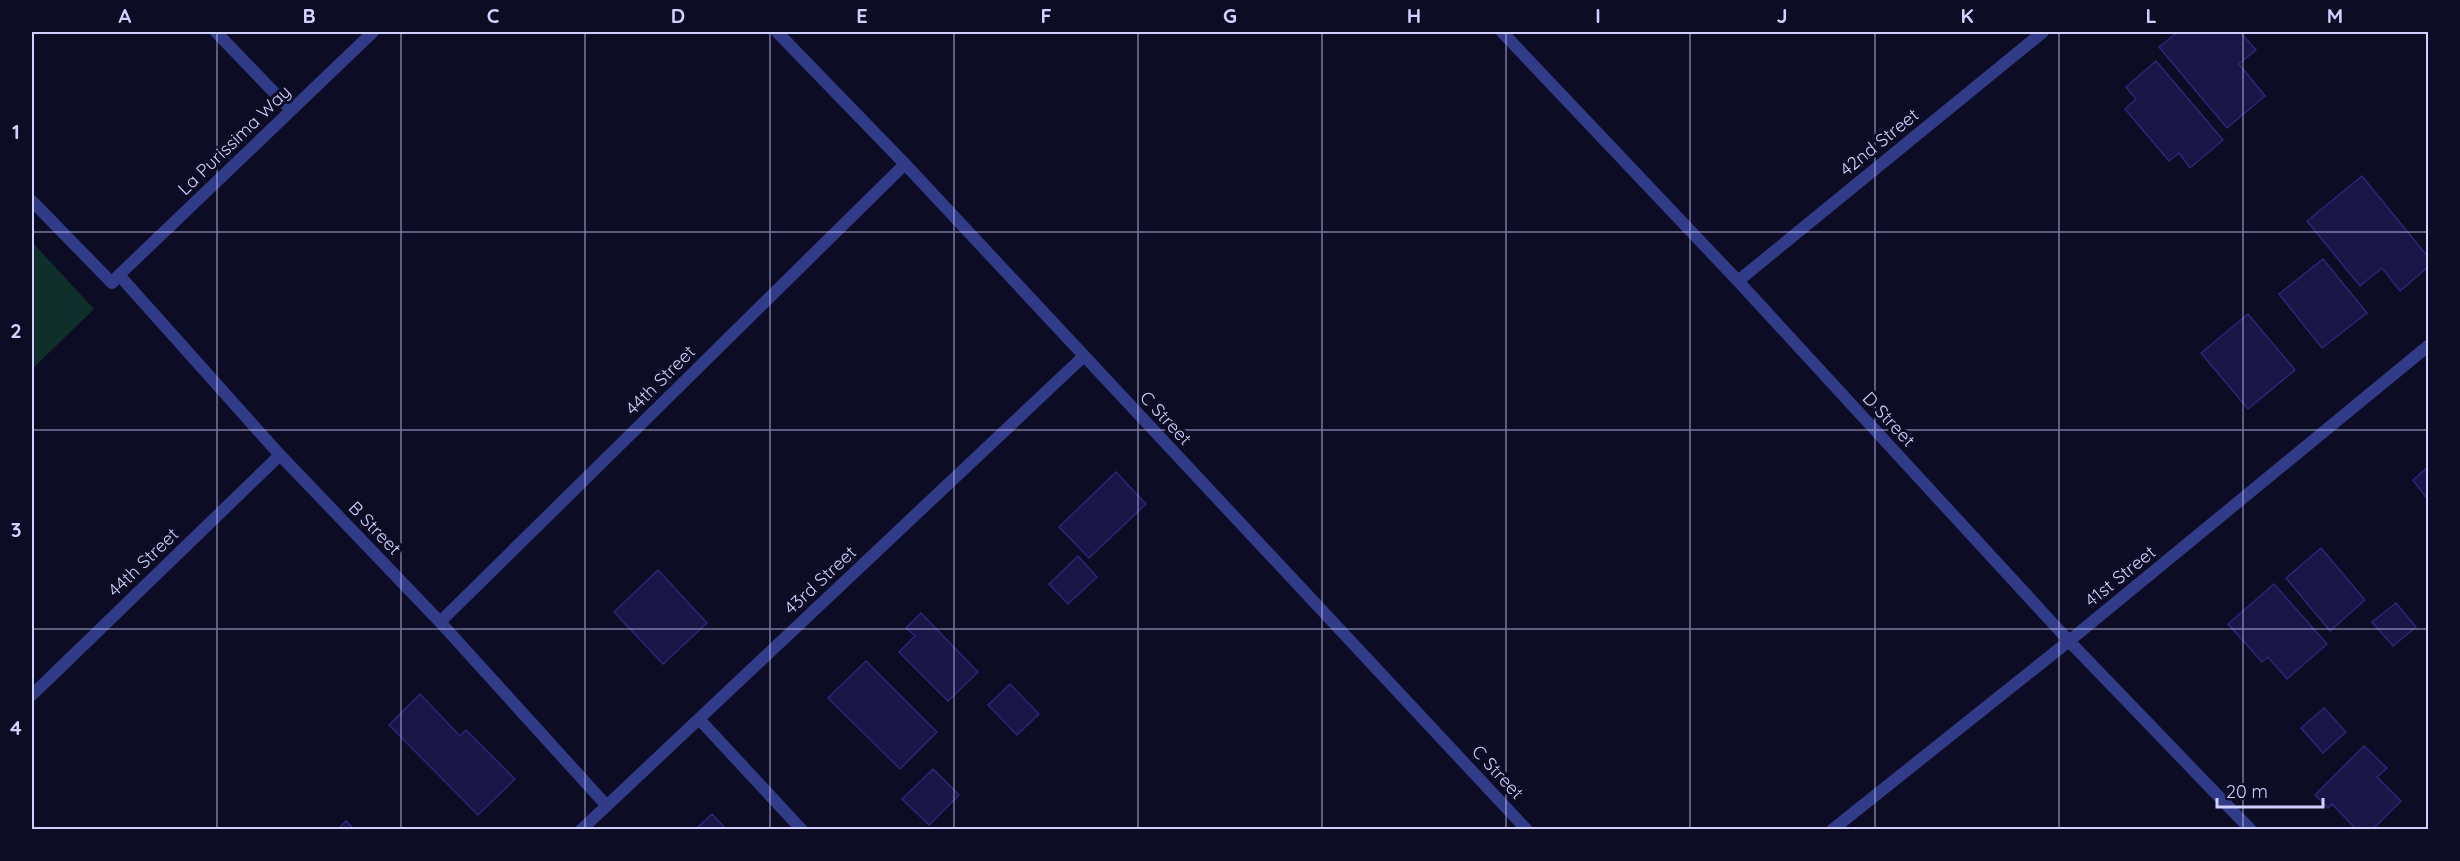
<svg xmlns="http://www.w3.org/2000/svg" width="2460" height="861" viewBox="0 0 2460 861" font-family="Quicksand,sans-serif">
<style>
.green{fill:#0e2f2a}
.building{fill:#191647;stroke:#2b2676;stroke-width:1.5}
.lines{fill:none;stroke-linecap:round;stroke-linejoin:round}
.lane{stroke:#323b88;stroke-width:12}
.street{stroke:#323b88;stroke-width:12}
.grid{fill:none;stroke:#d0d1ff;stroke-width:1.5;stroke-opacity:0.55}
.labels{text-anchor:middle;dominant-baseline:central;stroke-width:6;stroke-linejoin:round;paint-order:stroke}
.street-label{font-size:18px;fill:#d0d1ff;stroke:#0d0c25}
.neatline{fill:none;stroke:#d0d1ff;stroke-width:2}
.grid-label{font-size:20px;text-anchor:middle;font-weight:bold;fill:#d0d1ff}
</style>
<rect width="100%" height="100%" fill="#0d0c25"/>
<path class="green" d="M32 242 94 309 32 369Z"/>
<path class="building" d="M2178 32H2240L2256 50 2239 64 2265 96 2227 128 2159 47Z
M2156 61 2223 140 2190 168 2179 153 2169 161 2125 109 2136 99 2126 87Z
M2362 176 2428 257V267L2400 291 2382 268 2360 286 2307 221Z
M2323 259 2367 313 2322 348 2279 294Z
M2248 314 2295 370 2248 409 2201 353Z
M2428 467V500L2413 480Z
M1116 472 1146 504 1089 558 1059 527Z
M2321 548 2365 600 2330 631 2286 578Z
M1078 556 1097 577 1068 604 1049 584Z
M658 570 707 623 663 664 614 612Z
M2274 584 2327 644 2287 679 2268 657 2262 662 2228 624Z
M2396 603 2416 627 2393 646 2372 622Z
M921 613 978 672 948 701 899 652 915 636 906 628Z
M866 661 937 732 900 769 828 698Z
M1010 684 1039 714 1017 735 988 705Z
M420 694 460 736 466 730 515 779 478 815 389 725Z
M2324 708 2346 732 2323 753 2301 728Z
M2364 746 2387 768 2377 777 2401 801 2372 830H2357L2332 804 2328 808 2315 795Z
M933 769 959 795 929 825 902 799Z
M712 814 727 830H695Z
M346 821 355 830H337Z"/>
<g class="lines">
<path class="lane" d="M32 201 112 283 119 275"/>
<path class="street" d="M216 32 291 110
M373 32 119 275 280 455 440 622 606 805
M777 32 905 164 1527 830
M1502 32 1738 281 2069 641 2251 830
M1738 281 2043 32
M440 622 905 164
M32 695 280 455
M699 719 802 830
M581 830 1084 356
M1832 830 2069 641 2428 346"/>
</g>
<path class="grid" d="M217 32V830M401 32V830M585 32V830M770 32V830M954 32V830M1138 32V830M1322 32V830M1506 32V830M1690 32V830M1875 32V830M2059 32V830M2243 32V830M32 232H2428M32 430H2428M32 629H2428"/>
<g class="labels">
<g class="street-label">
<text transform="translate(234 140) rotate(-44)">La Purissima Way</text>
<text transform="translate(1879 142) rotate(-39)">42nd Street</text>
<text transform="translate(660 380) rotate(-45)">44th Street</text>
<text transform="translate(1166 418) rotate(47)">C Street</text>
<text transform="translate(1889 419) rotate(47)">D Street</text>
<text transform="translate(375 528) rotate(46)">B Street</text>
<text transform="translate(143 562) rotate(-44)">44th Street</text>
<text transform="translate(2120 576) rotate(-39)">41st Street</text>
<text transform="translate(820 580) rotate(-43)">43rd Street</text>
<text transform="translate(1498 772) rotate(47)">C Street</text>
</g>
</g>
<rect width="2460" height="861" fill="none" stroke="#0d0c25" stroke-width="66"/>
<path d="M2217 798v9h106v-9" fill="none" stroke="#d0d1ff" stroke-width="3"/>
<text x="2226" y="798" font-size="18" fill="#d0d1ff" stroke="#0d0c25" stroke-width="4.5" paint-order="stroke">20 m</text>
<rect x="33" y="33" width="2394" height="795" class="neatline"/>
<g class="grid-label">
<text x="125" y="23">A</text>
<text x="309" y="23">B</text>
<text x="493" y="23">C</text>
<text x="678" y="23">D</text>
<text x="862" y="23">E</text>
<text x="1046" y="23">F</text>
<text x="1230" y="23">G</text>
<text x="1414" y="23">H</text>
<text x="1598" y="23">I</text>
<text x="1782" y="23">J</text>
<text x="1967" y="23">K</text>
<text x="2151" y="23">L</text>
<text x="2335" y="23">M</text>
<text x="16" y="139">1</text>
<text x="16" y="338">2</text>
<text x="16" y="537">3</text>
<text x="16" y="735">4</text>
</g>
</svg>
